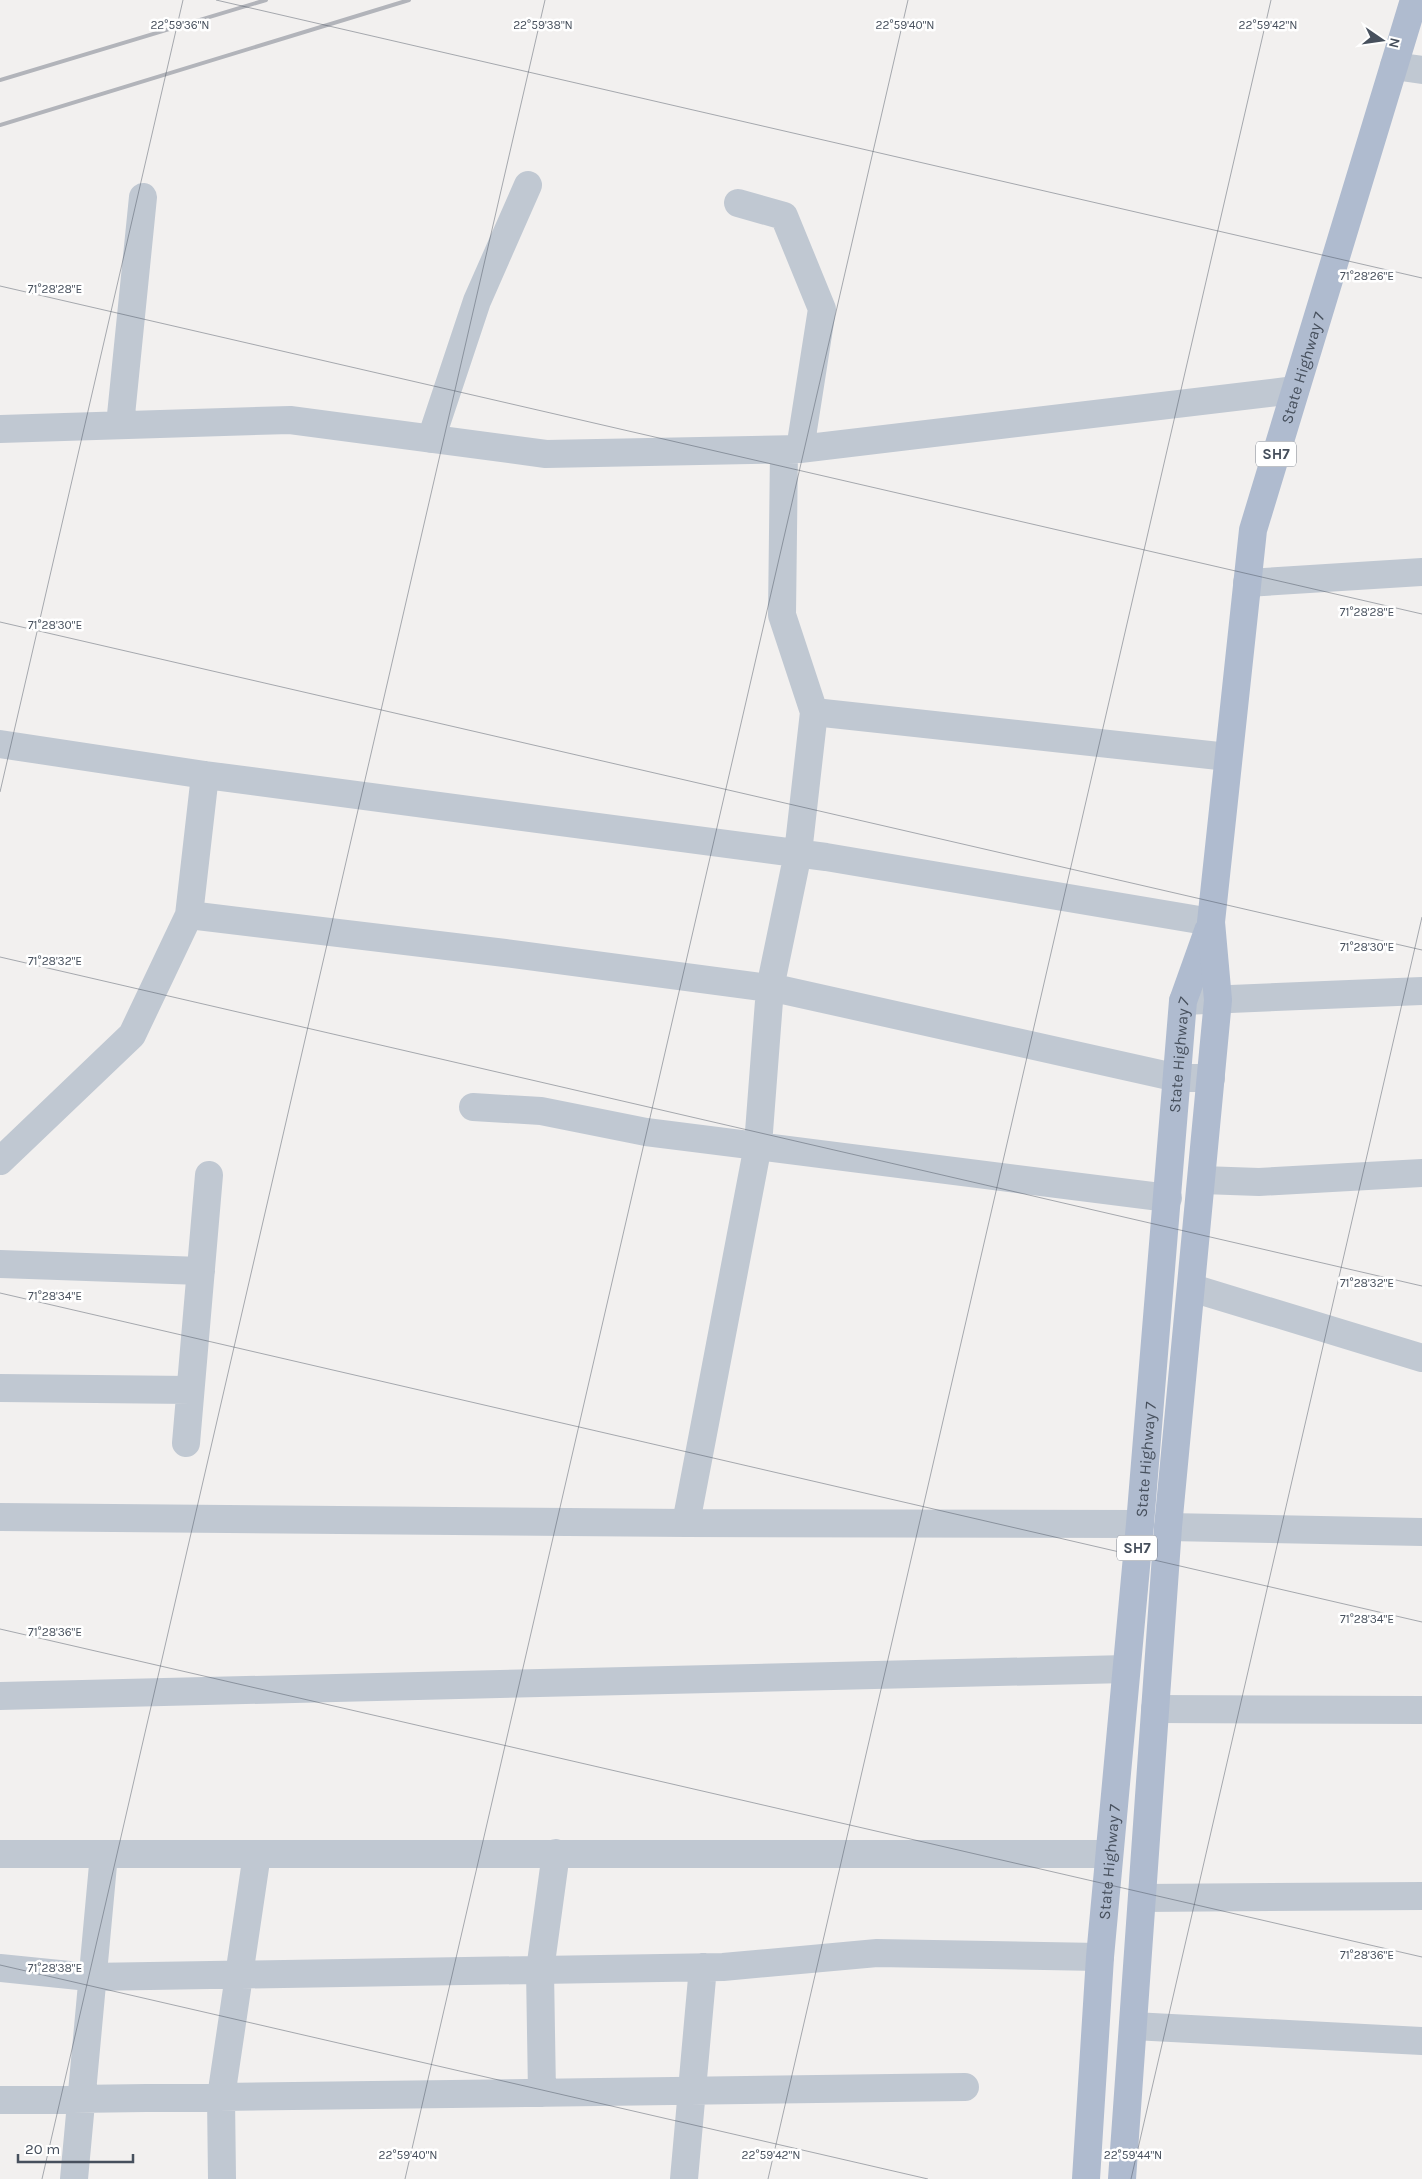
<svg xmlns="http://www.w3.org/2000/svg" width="1422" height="2179" viewBox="0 0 1422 2179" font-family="Karla,sans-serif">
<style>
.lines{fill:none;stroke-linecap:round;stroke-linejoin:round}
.minor{stroke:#c0c8d2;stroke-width:28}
.major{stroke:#afbbcf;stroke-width:28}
.rail{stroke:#b2b4ba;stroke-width:4}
.ticks{fill:none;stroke:#47505d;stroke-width:1;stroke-opacity:0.45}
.labels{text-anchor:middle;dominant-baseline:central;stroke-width:5;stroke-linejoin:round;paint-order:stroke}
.shield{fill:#fff;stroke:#7e848e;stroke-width:1}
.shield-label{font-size:15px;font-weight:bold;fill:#47505d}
.street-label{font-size:16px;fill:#47505d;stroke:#fff}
.ticks-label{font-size:12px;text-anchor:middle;fill:#47505d;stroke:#fff;stroke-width:5;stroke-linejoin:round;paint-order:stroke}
</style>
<rect width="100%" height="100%" fill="#f2f0ef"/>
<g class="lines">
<path class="minor" d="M1394 66 1422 70
M738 203 784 216 822 309 800 449
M120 425 143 197
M0 429 290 420 546 454 800 449 1295 390
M431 439 477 301 528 185
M1247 583 1422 572
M814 712 1228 757
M0 744 205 775 826 857 1211 922
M189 915 505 953 783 990 1178 1078H1211
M1183 1001 1422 991
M473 1107 541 1111 646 1132 1168 1198
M0 1161 132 1035 189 915 205 775
M1202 1180 1259 1182 1422 1173
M0 1264 201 1271
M1192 1288 1422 1358
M0 1388 190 1390
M186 1443 209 1175
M0 1517 686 1523 1140 1524
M686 1523 758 1145 770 988 798 853 814 712 782 615 784 450
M1168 1527 1422 1532
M0 1696 1126 1669
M1155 1709 1422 1710
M0 1854H1109
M1142 1898 1422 1896
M0 1968 89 1977 723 1967 877 1953 1100 1957
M1133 2026 1422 2041
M542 2093 540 1970 556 1853
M0 2100 965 2087
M74 2179 104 1854
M222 2179 221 2097 257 1854
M684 2179 703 1967"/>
<g class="major">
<path id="s1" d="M1086 2179 1100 1957 1140 1524 1183 1001 1208 931"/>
<path id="s2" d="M1122 2179 1168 1527 1218 1000 1211 922 1253 530 1414 0"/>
</g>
<path class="rail" d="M0 80 266 0
M0 125 409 0"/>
</g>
<path class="ticks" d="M216 0 1422 278M0 286 1422 614M0 622 1422 950M0 792 183 0M0 957 1422 1286M0 1293 1422 1622M0 1629 1422 1957M0 1965 928 2179M42 2179 545 0M405 2179 908 0M768 2179 1271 0M1131 2179 1422 917"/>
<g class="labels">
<g class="shield">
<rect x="1256" y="441.5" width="40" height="25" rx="4"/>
<rect x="1117" y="1535.5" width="40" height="25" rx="4"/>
</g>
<g class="shield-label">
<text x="1276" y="454">SH7</text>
<text x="1137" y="1548">SH7</text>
</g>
<g class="street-label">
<text stroke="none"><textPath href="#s2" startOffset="1825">State Highway 7</textPath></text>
<text stroke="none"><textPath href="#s1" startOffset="1128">State Highway 7</textPath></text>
<text stroke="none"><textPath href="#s1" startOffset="722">State Highway 7</textPath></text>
<text stroke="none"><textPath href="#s1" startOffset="318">State Highway 7</textPath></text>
</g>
</g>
<g class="ticks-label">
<text x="180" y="29">22°59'36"N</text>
<text x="543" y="29">22°59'38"N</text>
<text x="905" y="29">22°59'40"N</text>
<text x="1268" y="29">22°59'42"N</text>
<text x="1367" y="280">71°28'26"E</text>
<text x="55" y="293">71°28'28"E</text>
<text x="1367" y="616">71°28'28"E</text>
<text x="55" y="629">71°28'30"E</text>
<text x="1367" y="951">71°28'30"E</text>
<text x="55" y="965">71°28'32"E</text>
<text x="1367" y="1287">71°28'32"E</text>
<text x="55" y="1300">71°28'34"E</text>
<text x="1367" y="1623">71°28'34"E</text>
<text x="55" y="1636">71°28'36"E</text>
<text x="1367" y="1959">71°28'36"E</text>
<text x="55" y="1972">71°28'38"E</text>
<text x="408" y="2159">22°59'40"N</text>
<text x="771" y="2159">22°59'42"N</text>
<text x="1133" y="2159">22°59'44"N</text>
</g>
<g transform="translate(1382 40) rotate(103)" stroke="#ffffff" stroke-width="4" paint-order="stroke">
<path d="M0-4L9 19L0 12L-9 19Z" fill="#47505d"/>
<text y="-8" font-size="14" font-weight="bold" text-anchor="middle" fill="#47505d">N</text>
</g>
<path d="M18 2154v8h115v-8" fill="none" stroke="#47505d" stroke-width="2.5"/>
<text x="25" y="2154" font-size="15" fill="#47505d" stroke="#ffffff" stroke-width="4" paint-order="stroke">20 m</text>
</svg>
